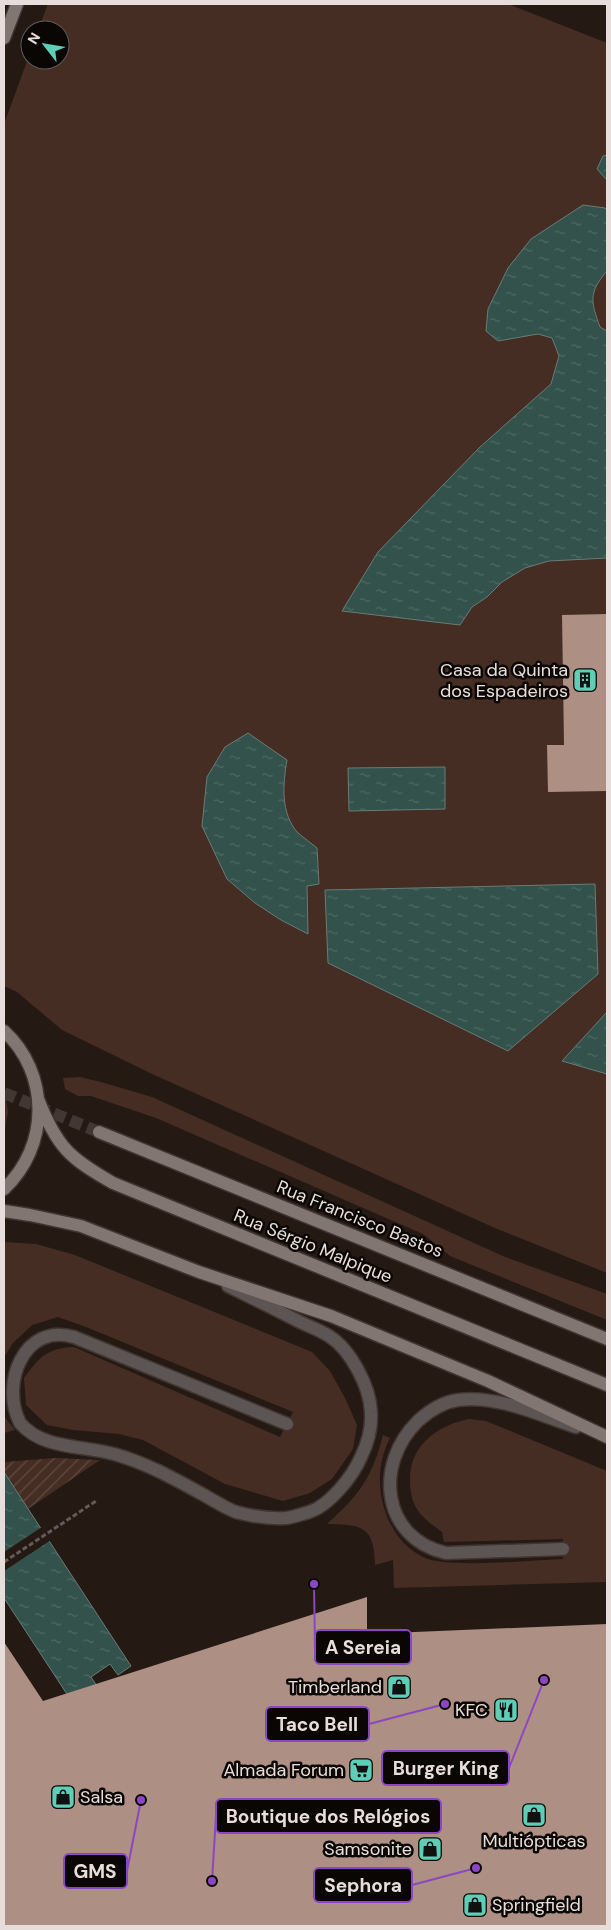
<svg xmlns="http://www.w3.org/2000/svg" width="611" height="1930" viewBox="0 0 611 1930" font-family="'DM Sans',sans-serif">
<style>
.green{fill:#452d23}
.garden{fill:url(#garden-furrows)}
.water{fill:url(#water-ripples);stroke:#687c76}
.pier{fill:#251914}
.building{fill:#ad8f83}
.lines{fill:none;stroke-linecap:round;stroke-linejoin:round}
.secondary-tunnel{stroke:#423732;stroke-width:12;stroke-dasharray:12 6;stroke-linecap:butt}
.lane-casing{stroke:#403530;stroke-width:15}
.secondary-casing{stroke:#403530;stroke-width:15}
.path{stroke:#655a56;stroke-width:3;stroke-dasharray:5 2.5;stroke-linecap:butt}
.lane{stroke:#5c5553;stroke-width:12}
.secondary{stroke:#817671;stroke-width:12}
.labels{text-anchor:middle;dominant-baseline:central;stroke-width:5;stroke-linejoin:round;paint-order:stroke}
.poi-label{font-size:18px;fill:#e7dedb;stroke:#0a0604;text-anchor:end}
.street-label{font-size:18px;fill:#e7dedb;stroke:#0a0604}
.leader{fill:none;stroke:#8b47c3;stroke-width:2}
.callout-dot{fill:#8b47c3;stroke:#0a0604;stroke-width:2}
.callout{fill:#0a0604;stroke:#8b47c3;stroke-width:2}
.callout-label{font-size:19px;text-anchor:middle;font-weight:bold;fill:#e7dedb}
</style>
<defs>
<pattern id="garden-furrows" width="10" height="10" patternUnits="userSpaceOnUse" patternTransform="scale(1.25)"><rect width="10" height="10" fill="#452d23"/><path d="M-1 1l2-2M0 10L10 0M9 11l2-2" fill="none" stroke="#604b42"/></pattern>
<pattern id="water-ripples" width="26" height="14" patternUnits="userSpaceOnUse" patternTransform="scale(1.25)"><rect width="26" height="14" fill="#32524b"/><path d="M2 4q2-2 4 0t4 0M15 11q2-2 4 0t4 0" fill="none" stroke="#506a64"/></pattern>
</defs>
<rect width="100%" height="100%" fill="#251914"/>
<path class="green" d="M48 4H508L607 43V1273L495 1228 150 1073 62 1030 17 992 4 986V124L30 53V60H60V30H38Z
M80 1077 101 1082 152 1097 505 1257 607 1294V1320L450 1256 423 1234 156 1118 91 1096H78L65 1089 63 1078Z
M4 1086 8 1112 4 1134Z
M4 1242 36 1244 75 1255 312 1352 330 1371 345 1398 357 1425 353 1449 332 1479 310 1493 283 1501 225 1484 143 1440 119 1434 73 1430 47 1425 26 1405 24 1378C39 1357 48 1348 74 1347L280 1437 293 1412 86 1327 58 1317 32 1325 13 1343 4 1357Z
M4 1416 15 1430 4 1433Z
M469 1419 486 1421 508 1430 607 1471V1582L394 1588 393 1560 375 1565C374 1525 362 1525 327 1524 359 1495 372 1478 383 1435L390 1438C379 1460 377 1483 384 1508 390 1528 403 1547 423 1557 445 1569 533 1560 563 1559V1539L444 1542 442 1532C433 1525 423 1519 417 1509 411 1500 410 1489 410 1479 410 1445 438 1425 469 1419Z"/>
<path class="garden" d="M55 1458 100 1460 28 1509 4 1472V1462Z"/>
<path class="water" d="M607 155V180L597 169 603 156Z
M583 205 605 208 607 210V271C588 293 591 302 600 327L607 331V558L549 561 525 568 502 582 487 597 472 607 460 625 342 611 378 552 480 447 551 384 559 356 552 338 538 334 498 341 486 331 488 309 508 268 531 239Z
M248 733 287 760C283 784 280 813 298 833 304 838 311 843 317 848L319 884 307 886 308 934 281 920 255 903 227 879 202 826 207 777 225 747Z
M445 767V809L349 811 348 768Z
M595 884 598 974 508 1051 328 963 325 890Z
M607 1012V1074L562 1061Z
M4 1472 131 1666 118 1675 110 1664 91 1677 122 1724 97 1740 4 1598Z"/>
<path class="pier" d="M42 1527 51 1540 4 1571V1552Z"/>
<path class="building" d="M607 614V791L548 792 547 745H564L562 615Z
M367 1597V1634L607 1624V1926H4V1642L43 1701Z"/>
<g class="lines">
<path class="secondary-tunnel" d="M4 1093 99 1132"/>
<g class="lane-casing">
<path id="lane" d="M228 1286C252 1298 275 1309 298 1321 308 1326 320 1330 329 1336 351 1350 370 1387 371 1412 372 1428 368 1443 361 1457 353 1476 329 1506 309 1512 302 1514 294 1517 286 1518 270 1519 251 1516 236 1512 225 1508 213 1500 202 1494 173 1478 146 1463 114 1454 83 1445 43 1450 20 1423 0 1384 24 1322 74 1337L287 1424
M563 1549 446 1553C381 1538 374 1464 418 1421 429 1411 443 1402 458 1400 498 1395 539 1415 576 1427"/>
</g>
<g class="secondary-casing">
<path id="secondary" d="M4 38 17 4
M4 1031C50 1073 50 1146 4 1189
M38 1099C57 1147 69 1158 113 1183L607 1385
M99 1132 607 1339
M4 1211 30 1215 81 1226 199 1272 331 1316 488 1381 607 1437"/>
</g>
<path class="path" d="M4 1562 96 1501"/>
<use href="#lane" class="lane"/>
<use href="#secondary" class="secondary"/>
</g>
<defs>
<g id="building-square" transform="scale(1.25)"><rect x="-9" y="-9" width="18" height="18" rx="4" fill="#5eceb7" stroke="#0a0604"/><path d="M-4-6H4V6H1V3H-1V6H-4ZM-2.5-4.3h1.7v1.8h-1.7ZM.8-4.3h1.7v1.8H.8ZM-2.5-1h1.7V.8h-1.7ZM.8-1h1.7V.8H.8Z" fill="#111"/></g>
<g id="shop-square" transform="scale(1.25)"><rect x="-9" y="-9" width="18" height="18" rx="4" fill="#5eceb7" stroke="#0a0604"/><path d="M-5-2.5h2.3a2.7 3.5 0 0 1 5.4 0H5L5.5 6h-11ZM-1.5-2.5h3a1.5 2.3 0 0 0-3 0Z" fill="#111"/></g>
<g id="restaurant-square" transform="scale(1.25)"><rect x="-9" y="-9" width="18" height="18" rx="4" fill="#5eceb7" stroke="#0a0604"/><path d="M-5-6h1v4h1v-4h1v4h1v-4h1v5L-1.5 .5V6h-2V.5L-5-1ZM5-6V6H3V1.5H1.5Q1.5-4 5-6Z" fill="#111"/></g>
<g id="supermarket-square" transform="scale(1.25)"><rect x="-9" y="-9" width="18" height="18" rx="4" fill="#5eceb7" stroke="#0a0604"/><path d="M-6-5.5h2.5l.6 2H6L4.5 2H-2.5L-4.4-4H-6ZM-1.5 3.2a1.3 1.3 0 1 0 .1 0ZM3 3.2a1.3 1.3 0 1 0 .1 0Z" fill="#111"/></g>
</defs>
<g fill-rule="evenodd">
<use href="#building-square" x="585" y="680"/>
<use href="#shop-square" x="399" y="1687"/>
<use href="#restaurant-square" x="506" y="1710"/>
<use href="#supermarket-square" x="361" y="1770"/>
<use href="#shop-square" x="63" y="1797"/>
<use href="#shop-square" x="534" y="1815"/>
<use href="#shop-square" x="430" y="1849"/>
<use href="#shop-square" x="475" y="1905"/>
</g>
<g class="labels">
<g class="poi-label">
<text x="568" y="670">Casa da Quinta<tspan x="568" dy="21">dos Espadeiros</tspan></text>
<text x="382" y="1687">Timberland</text>
<text x="488" y="1710">KFC</text>
<text x="344" y="1770">Almada Forum</text>
<text x="80" y="1797" text-anchor="start">Salsa</text>
<text x="534" y="1841" text-anchor="middle">Multiópticas</text>
<text x="412" y="1849">Samsonite</text>
<text x="492" y="1905" text-anchor="start">Springfield</text>
</g>
<g class="street-label">
<text transform="translate(360 1219) rotate(22)">Rua Francisco Bastos</text>
<text transform="translate(313 1246) rotate(22)">Rua Sérgio Malpique</text>
</g>
</g>
<path class="leader" d="M314 1584L315 1647M445 1704L369 1724M544 1680L509 1768M212 1881L216 1816M141 1800L127 1871M476 1868L412 1885"/>
<g class="callout-dot">
<circle cx="314" cy="1584" r="5"/>
<circle cx="445" cy="1704" r="5"/>
<circle cx="544" cy="1680" r="5"/>
<circle cx="212" cy="1881" r="5"/>
<circle cx="141" cy="1800" r="5"/>
<circle cx="476" cy="1868" r="5"/>
</g>
<g class="callout">
<rect x="315" y="1630" width="96" height="34" rx="5"/>
<rect x="266" y="1707" width="103" height="34" rx="5"/>
<rect x="382" y="1751" width="127" height="34" rx="5"/>
<rect x="216" y="1799" width="225" height="34" rx="5"/>
<rect x="64" y="1854" width="63" height="34" rx="5"/>
<rect x="314" y="1868" width="98" height="34" rx="5"/>
</g>
<g class="callout-label">
<text x="363" y="1654">A Sereia</text>
<text x="317" y="1731">Taco Bell</text>
<text x="446" y="1775">Burger King</text>
<text x="328" y="1823">Boutique dos Relógios</text>
<text x="95" y="1878">GMS</text>
<text x="363" y="1892">Sephora</text>
</g>
<rect width="611" height="1930" fill="none" stroke="#e7dedb" stroke-width="10"/>
<g transform="translate(45 45) rotate(301)"><circle r="24" fill="#0a0604" stroke="#625c5a"/>
<path d="M0-4L9 19L0 12L-9 19Z" fill="#5eceb7"/>
<text y="-8" font-size="14" font-weight="bold" text-anchor="middle" fill="#e7dedb">N</text>
</g>
</svg>
